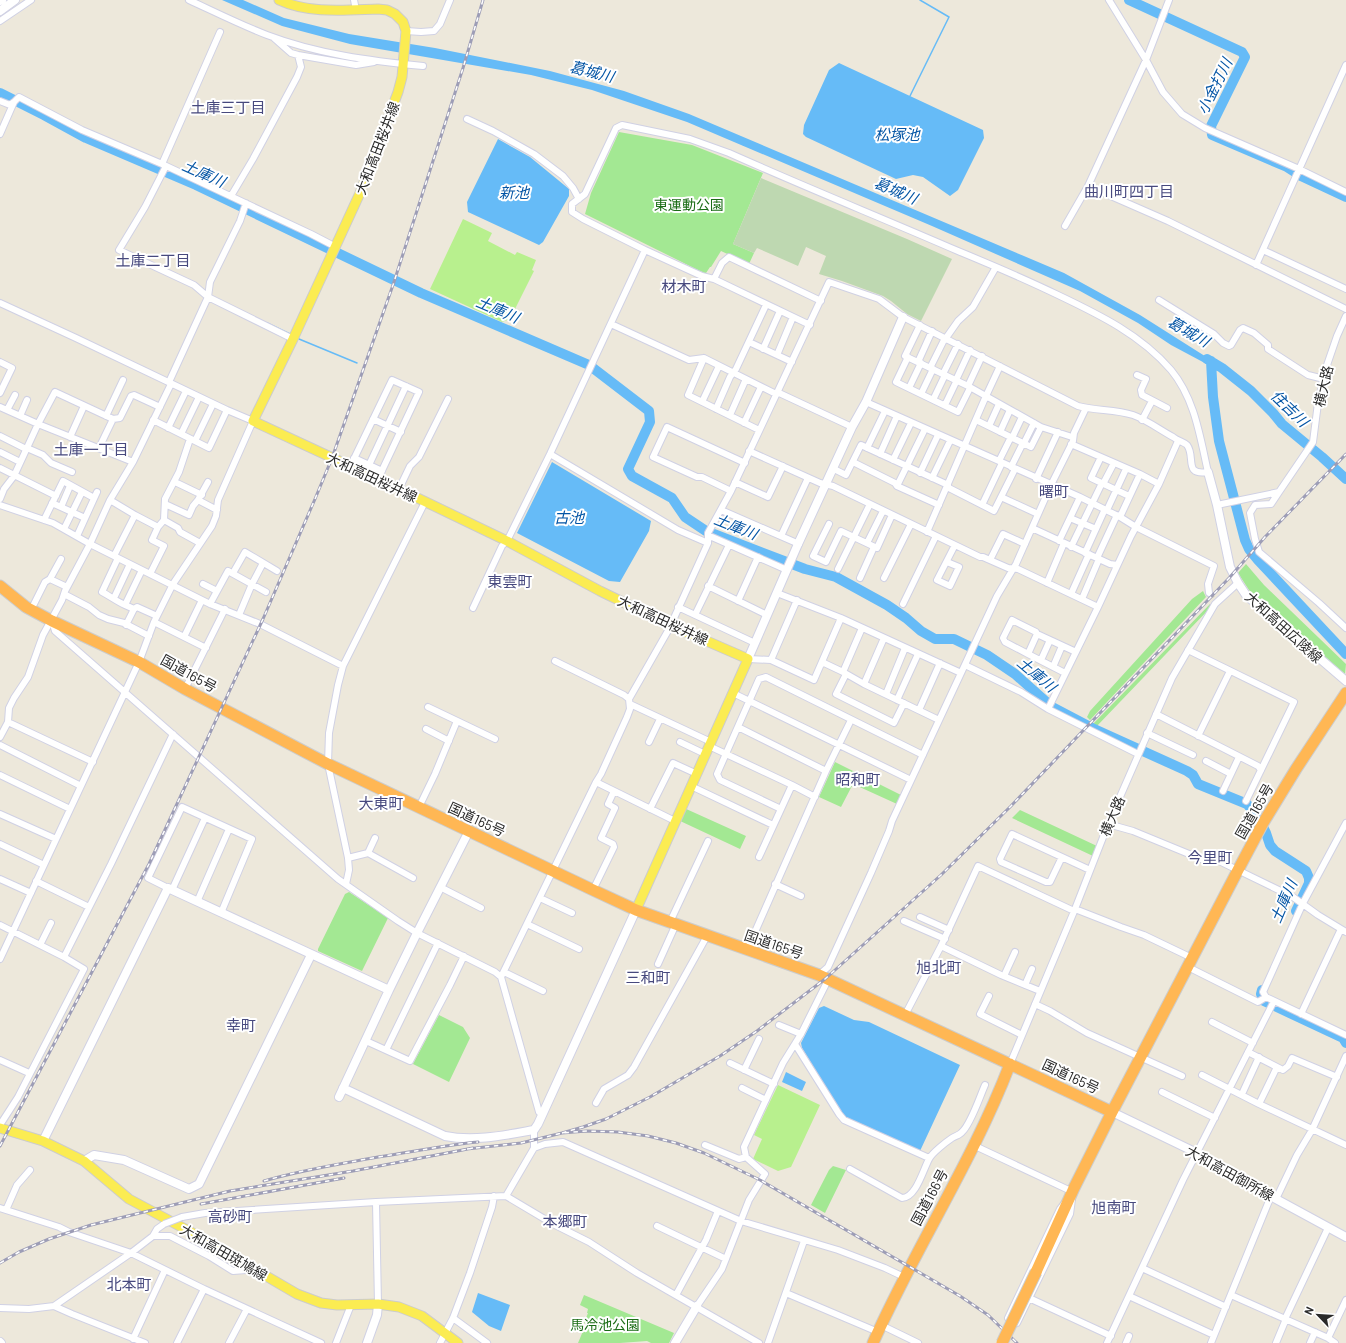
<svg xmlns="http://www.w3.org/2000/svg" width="1346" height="1343" viewBox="0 0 1346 1343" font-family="Barlow,'Noto Sans JP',sans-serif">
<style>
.green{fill:#a3e893}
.cemetery{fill:#bed8b1}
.pitch{fill:#b8f08e}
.water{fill:#66bbf7}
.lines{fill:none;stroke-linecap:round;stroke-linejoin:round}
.stream{stroke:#66bbf7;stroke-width:1.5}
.river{stroke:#66bbf7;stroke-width:10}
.street-tunnel{stroke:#c6c2b8;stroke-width:6;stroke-dasharray:6 3;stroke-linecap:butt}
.street-casing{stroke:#d0d1e4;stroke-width:8}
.secondary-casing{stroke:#d0d1e4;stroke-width:10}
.primary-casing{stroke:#ccc;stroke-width:11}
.highway-casing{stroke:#ccc;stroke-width:13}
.street{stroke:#fff;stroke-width:6}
.secondary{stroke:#fff;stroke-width:8}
.primary{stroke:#fbec52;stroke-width:9}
.highway{stroke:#ffb754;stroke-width:11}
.rail-casing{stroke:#9d9db6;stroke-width:3}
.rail{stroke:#fff;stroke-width:1.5;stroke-dasharray:4.5;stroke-linecap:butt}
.street-bridge-casing{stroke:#d0d1e4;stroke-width:8;stroke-linecap:butt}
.highway-bridge-casing{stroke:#ccc;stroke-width:13;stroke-linecap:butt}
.street-bridge{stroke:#fff;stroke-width:6}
.highway-bridge{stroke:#ffb754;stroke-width:11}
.labels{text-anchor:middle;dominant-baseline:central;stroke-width:4;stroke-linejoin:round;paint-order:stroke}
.street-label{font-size:14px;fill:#2a2a2a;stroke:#fff}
.park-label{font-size:14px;fill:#1a6c15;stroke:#fff}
.water-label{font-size:15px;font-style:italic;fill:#0455a5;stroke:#fff}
.neighbourhood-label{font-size:15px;fill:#47497e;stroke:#fff}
</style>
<rect width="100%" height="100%" fill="#ede8db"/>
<path class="green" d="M619 132 692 145 763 173 733 244 754 253 749 264 721 251 711 267H710L706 273H704L585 214 591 193Z
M1246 564 1264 585 1346 664 1345 674 1249 590 1238 573Z
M1203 591 1206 597 1090 720 1087 717 1090 711 1192 599Z
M1210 604 1211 607 1096 727 1093 724Z
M835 762 901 795 897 804 853 784 841 807 819 797Z
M684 808 746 836 740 849 678 820Z
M1020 810 1097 846 1093 856 1012 818Z
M349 892 388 918 362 971 318 951V949L345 894Z
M439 1015 463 1027 470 1038 449 1082 413 1064Z
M833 1166 846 1170 825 1213 811 1205 829 1170Z
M584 1295 674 1333 669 1343H651L647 1341 620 1343H578L586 1324 584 1323 588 1313H587L588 1309 580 1305Z"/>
<path class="cemetery" d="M761 178 907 239 952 259 921 321 907 314 891 301 883 296 842 281 819 274 826 256 806 247 798 266 757 248 754 253 733 244Z"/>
<path class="pitch" d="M463 219 492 233 488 241 515 255 517 252 536 260 532 270 534 271 510 319 502 322 430 289Z
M778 1085 820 1105 791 1167 778 1171 753 1159 762 1139 754 1135Z"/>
<path class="water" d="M222 0H243L284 18 349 34 435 48 550 71 624 91 689 114 1064 273 1140 315 1219 365 1216 369 1171 345 1138 323 1080 291 932 226 687 122 592 90 531 75 350 44 282 26Z
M839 63 983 130 984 138 958 190 950 196 923 177 913 175 896 179 806 137 803 134 804 125 829 70Z
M498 139 530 157 569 189V196L543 242 539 245 468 212 467 202Z
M552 462 651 521 649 531 620 582 609 581 517 533Z
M824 1006 854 1020 869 1022 960 1065 920 1151 847 1119 842 1114 802 1048 801 1043 819 1008Z
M786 1072 806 1082 802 1091 782 1082Z
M478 1293 510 1305 501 1331 489 1326 472 1312Z"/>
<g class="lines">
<path class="stream" d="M910 96 949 17 920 0
M267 323 290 334
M299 339 357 363"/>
<path class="river" d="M1129 0 1242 52 1245 57 1211 126 1212 135 1287 167 1301 176 1346 197
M0 93 44 115 86 138 196 185 421 293 589 365 649 411 650 422 628 469 632 476 672 498 685 517 706 531 805 569 836 577 887 605 906 618 921 631 935 639H954L987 655 1015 674 1052 707 1092 728 1187 771 1193 775 1198 784 1247 804 1259 819 1266 833 1270 845 1275 851 1306 871 1309 878V883L1296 911
M1207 359 1222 368 1251 391 1273 413 1282 424 1322 457 1346 479
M1211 361 1213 397 1219 441 1245 540 1249 549 1258 560 1346 654
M1262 990 1261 994 1264 1001 1343 1038 1346 1043"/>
<path class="street-tunnel" d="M1209 593 1213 600"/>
<g class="street-casing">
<path id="street" d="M189 0C215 12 241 25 267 35 317 54 371 61 423 66
M354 0 356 10
M1109 0 1146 60 1163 92 1182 114 1205 128 1299 169 1346 192
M0 21 31 0
M406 31 421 32 434 31 440 24 450 0
M274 38 291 53 298 55 356 65 374 62
M0 101 10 105 14 102
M467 119 493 131 534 154 563 176 573 188 579 199
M0 134 14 102 19 97 82 130 162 164 311 234 336 247
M162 164 220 32
M166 166 145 207 119 250 194 285 208 297 293 339
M1088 186 1168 221 1346 309
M231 196 253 159 297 77 301 67 298 55
M1065 226 1088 186 1146 60 1169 0
M645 250 702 276 714 279 722 263 729 257 821 301
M1263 250 1346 289
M1256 265 1346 65
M714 279 810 325
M1159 300 1214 334 1223 343 1229 346 1231 345 1240 330 1243 328 1254 333 1268 345V349L1308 375 1324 379
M0 303 76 338 227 410 253 421 218 500 216 516 212 526 173 584 154 622 139 662 0 959
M611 324 689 360 704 358 776 394
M920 325 905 356 968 386 1041 427 1072 437
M946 338 958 321 973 307 996 267
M749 342 792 362
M763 349 780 311
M777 355 793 317
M908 357 896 382 958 412 970 388
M704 358 688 395 759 430
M0 362 12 368 0 393
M918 362 932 331
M930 368 945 338
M943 374 958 344
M1137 375 1146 379 1141 390 1142 395 1167 408
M956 380 970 350
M169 382 208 297 210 282 240 221 246 203
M968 386 982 356
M909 388 921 363
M777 392 852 427
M921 394 933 369
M933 400 945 375
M702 402 719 366
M866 402 1080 497 1120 517 1136 527 1214 566 1208 584 1209 593
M945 405 957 380
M0 407 38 424 133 462
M716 409 730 377 736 369 766 305
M7 410 15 395
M730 415 746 379
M20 416 27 400
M106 416 123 380
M373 419 401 432
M153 420 209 448 227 410
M976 420 1031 447 1041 427
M1142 420 1152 401
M744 423 761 387
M989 426 999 404
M168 428 186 391
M925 429 897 486 939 505
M1000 432 1010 410
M181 434 199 397
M0 436 26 449
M70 437 84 406
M1012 438 1022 417
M195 441 213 404
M1024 443 1034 423
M1071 444 1140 474 1159 484
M27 448 43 455 51 463 72 472
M99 448 113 419
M867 448 885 411
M749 451 820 483 833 486 980 557H983L1008 568 1018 569 1098 607
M0 452 20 462
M550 454 678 530 708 543
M880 454 897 416
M1101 457 1091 478 1129 496
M354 458 382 471
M893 460 911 423
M999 461 1011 437
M853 462 895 483 897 486
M369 465 406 386
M350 467 392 380 419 392 378 479
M1011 467 1023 443
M0 468 56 496
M834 469 846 475 861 445 948 485
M920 473 938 435
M932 478 950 441
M1036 479 1058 432
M175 482 202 495
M208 482 198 500 217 510
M735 482 768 497 783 466
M1103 484 1114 463
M947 487 994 511 1015 469
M399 489 410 466 419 457 448 399
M731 491 702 477H697L653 457 667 427 745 463
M1279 492 1271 504 1255 505 1250 513 1255 539 1259 552 1319 603 1346 628
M1001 497 1038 514
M0 499 4 489 14 476 38 424 55 392 113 419 120 418 131 396 134 395 160 407
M110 500 135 515
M52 503 85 518
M165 504 189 515 193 506 198 500
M0 505 53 523 90 544 210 604 260 624 343 666
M982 505 1002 463
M1217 505 1279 492 1313 442 1318 403 1326 368 1337 336 1346 316
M61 507 70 486
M721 510 799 544
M1107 510 1126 469
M1120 517 1140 474
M1070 518 1096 529
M44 520 63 481 94 498
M164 520 178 528 180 532 200 543
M829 524 813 556 826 562 841 531 877 548 892 515
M1032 528 1110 564 1117 565
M64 529 82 492
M927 532 986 396 1000 366
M77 536 97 492
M781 536 808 478
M708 538 712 537 787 570
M1059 541 1080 497
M867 543 883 511
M1071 547 1102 483
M1085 553 1105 509
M114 556 135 515 158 527
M118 558 102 592C110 596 116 601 125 605L142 570
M1097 558 1117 515
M990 560 1003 534 1025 544
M947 562 959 567 950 586 937 580 955 545
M838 569 870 504
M233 573 245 552 277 571
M150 574 164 546 152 540 158 527 164 520 165 499 179 472 190 439
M860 578 874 547
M884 578 911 524
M50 579 61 559
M1047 583 1064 543
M203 584 217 591
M708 586 767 615
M777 593 841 618 961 673
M64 594 89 607 99 615 108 619 124 623 149 636
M1071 594 1089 554
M114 598 130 564
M1082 599 1099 559
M738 601 758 557
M210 604 228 571 266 592
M903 604 936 536
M125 605 134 609 137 607 157 616
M678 607 755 643
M473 608 502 546 507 541 550 454 645 250 583 219 572 212V204L585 194 616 128 622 125 690 139 729 153C805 187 882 218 958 251 992 265 1025 279 1058 295 1100 315 1141 335 1171 370 1195 399 1200 437 1208 472 1183 476 1196 457 1187 445 1184 442 1178 441 1173 437 1160 430 1147 420 1133 415 1115 409 1096 411 1078 406L903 317 879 299 829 282 731 491 708 533V543L669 629 629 699 630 709 627 717 601 774 596 782 501 977
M31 610 45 582 50 579 67 587
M239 615 252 584 263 563
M695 615 729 545
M52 621 55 631 338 879 398 921 417 933 495 972 501 977 539 1112 542 1114
M154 622 206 648
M126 625 134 609
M184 637 202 600
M1188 650 1294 702 1246 801
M1028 654 1005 642 1003 638 1012 620 1036 632 1037 634
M748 659 771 660 814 680 841 618
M771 660 797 600
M1041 660 1050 640
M555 661 624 695 629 699
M822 662 843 672 864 684 939 720
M965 665 1021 692 1048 709 1138 754
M1053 667 1062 646
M843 672 862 628
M1065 673 1028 654 1037 634 1076 652
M846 674 836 694 894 723 904 703
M864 684 884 638
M185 689 225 609
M733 693 911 780
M886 694 905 648
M897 700 918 654
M630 704 711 742
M428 707 495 739
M1048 709 1098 607 1131 536 1159 484 1178 441
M919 710 940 663
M1156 714 1258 766 1261 770
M8 722 93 762
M738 727 826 771
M426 729 449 741
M1147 733 1193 755
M1198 736 1230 671
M0 737 8 722 9 708 14 698 28 677 43 635 62 600 65 591 90 544 110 500 133 462 171 384
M649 742 660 719
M680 742 705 754
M0 745 81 786
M709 746 792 785
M1206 761 1231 774
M0 775 70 809
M596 782 675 821
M691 786 773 825
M1223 791 1239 757
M419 807 435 774 457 721
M650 809 673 763 697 774
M781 809 720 780 717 774 759 679 766 677 923 755
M0 814 56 839
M1346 823 1303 903 1263 992 1266 997 1346 1035
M1108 824 1133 831 1206 861 1217 860 1293 897 1318 915 1346 932
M0 844 44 865
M368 853 375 838
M759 857 792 785 815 797
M1062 857 1050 882H1046L1001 862 1000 859 1012 834 1090 870
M348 858 368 853 413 878
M0 879 31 893
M36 881 89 907
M346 884 349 870 348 858 328 764 329 733 338 685 343 666 425 502
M775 884 801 896
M440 887 481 908
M168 888 148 878 182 807 252 839 221 913
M172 890 205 818
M593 890 614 847 613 844 601 838 615 808 608 804 614 791
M540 898 572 913
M197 902 229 829
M1075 909 1121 927 1144 935 1192 958
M920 917 949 930
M904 921 945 939
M670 922 708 841
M527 924 579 949
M0 925 64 957 84 969 18 1097 0 1125
M40 945 51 923
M941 946 1001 975 1040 991
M747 950 826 771 851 720
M64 957 111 864 173 734
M658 964 676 924
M1188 967 1258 1002 1266 997
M504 972 543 991
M819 975 828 967 871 873 889 831 892 821 997 596 1016 564 1051 485 1073 441 1074 433 1086 408
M1004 976 1015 952
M1025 985 1032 969
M989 996 980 1014 1022 1035
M1035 1004 1050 1011 1087 1033 1182 1076
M1301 1014 1341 929
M905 1015 941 946 978 866 1074 911
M1212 1022 1253 1043
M779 1025 801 1034
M366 1041 410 1061 450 985 464 956
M795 1044 839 1114 844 1120 929 1158
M386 1050 438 943
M1248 1052 1277 1067 1259 1104
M0 1060 29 1073
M730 1063 774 1084
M1010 1064 1075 909 1109 822 1172 678 1215 604 1238 583
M1277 1067 1283 1070 1288 1066 1292 1058 1337 1077
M744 1070 759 1039
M1202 1075 1259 1104 1346 1145
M742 1088 766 1100
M1162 1092 1215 1118
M1242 1094 1259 1057
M596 1103 604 1089 628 1075 634 1067 707 936
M705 1145 739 1159 746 1157
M973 1145 1073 1192
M534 1148 545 1144 563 1142 741 1221 838 1250 885 1268 904 1277
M850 1169 902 1198C916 1198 923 1170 929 1159 932 1153 946 1142 952 1138 955 1136 960 1135 962 1132 971 1124 980 1096 985 1085
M1073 1192 1070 1214 1017 1323 1008 1318 1060 1209Z
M506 1196 553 1224 589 1242 637 1273 759 1343
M1276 1199 1297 1155 1312 1130 1346 1056
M0 1208 59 1227 69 1232 131 1253 204 1289 321 1343
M6 1210 17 1185 30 1170
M182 1217 205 1213 376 1202
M657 1226 726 1259
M153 1236H170L209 1256 233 1271 246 1270 250 1267
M1142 1268 1226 1307
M786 1293 878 1332
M676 1295 706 1240 718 1211
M1231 1295 1328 1338 1335 1343
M1129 1296 1214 1335
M1029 1298 1111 1336
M378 1304 376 1202 506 1196 534 1148V1130
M54 1306 72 1314 145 1343
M697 1306 722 1269 749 1200 765 1174 746 1157 744 1147 783 1063 801 1034 828 980
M0 1308 29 1309 54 1306 131 1253 153 1236 157 1229 164 1224
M453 1318 487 1343
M1285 1319 1328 1228
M881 1325 918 1343
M1328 1338 1346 1300
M133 1339 165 1270
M177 1343 204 1289
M229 1343 247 1309
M336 1343 351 1305
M440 1343 453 1318 470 1273 492 1207 494 1196
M768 1343 804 1241
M1107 1343 1183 1180 1274 1001
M1126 1343 1129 1336
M1211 1343 1271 1196
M1276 1343 1286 1319
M1310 1343 1315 1332"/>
</g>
<g class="secondary-casing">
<path id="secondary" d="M0 1 2 0
M0 11 15 0
M1208 472 1217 505 1230 567 1238 583 1246 595 1346 681
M748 659 798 544 852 427 866 402 903 317
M343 1088 445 1136C474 1142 506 1135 534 1130L538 1124 636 910
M339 1097 389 990
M1112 1112 1197 1153 1231 1172 1276 1199 1346 1237
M43 1141 168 888 389 990 417 933 469 831
M84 1161 94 1155 124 1160 189 1189 199 1184 311 955
M0 1342 1 1343
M367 1343 377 1315 378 1304
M675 1343 697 1306"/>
</g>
<g class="primary-casing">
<path id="primary" d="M279 0C309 14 346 10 378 9L387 10 395 14 403 22 406 31 402 77 398 92 360 193 293 339 253 421 378 479 507 541 600 591 670 625 748 659 636 910
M0 1128 43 1141 84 1161 129 1199 189 1231 297 1294 321 1303 337 1305 378 1304 399 1307 422 1316 458 1343"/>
</g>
<g class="highway-casing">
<path id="highway" d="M0 586 26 607 52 621 139 662 185 689 328 764 593 890 636 910 819 975 1112 1112
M1036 1272 1074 1188 1112 1112 1238 870 1263 823 1296 769 1346 693
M873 1343C915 1248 973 1161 1010 1064"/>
</g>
<use href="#street" class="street"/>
<use href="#secondary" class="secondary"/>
<use href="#primary" class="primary"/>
<use href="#highway" class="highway"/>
<g class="rail-casing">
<path id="rail" d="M562 1133 583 1127 606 1119 650 1097 720 1056 757 1031 825 979 941 875 1011 806 1230 577 1265 537 1346 454
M0 1146 149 864 263 619 315 499 332 458 393 285 463 68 483 0
M467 1149 521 1143 562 1133 587 1131 618 1132 648 1136 676 1143 704 1153 760 1180 960 1296 988 1315 1017 1343
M264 1181C301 1170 340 1164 378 1157 412 1152 445 1145 478 1142
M201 1204 344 1178
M0 1263 19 1252 49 1239 91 1225 230 1191 353 1171 473 1148"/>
</g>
<use href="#rail" class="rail"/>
<g class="street-bridge-casing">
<path id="street-bridge" d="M164 1224 182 1217"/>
</g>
<g class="highway-bridge-casing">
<path id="highway-bridge" d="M1002 1343 1036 1272"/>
</g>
<use href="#street-bridge" class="street-bridge"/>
<use href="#highway-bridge" class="highway-bridge"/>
</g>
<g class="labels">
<g class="street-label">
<text transform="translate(377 148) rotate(-69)">大和高田桜井線</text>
<text transform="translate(1323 386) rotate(-77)">横大路</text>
<text transform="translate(372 477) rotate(25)">大和高田桜井線</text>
<text transform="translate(663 620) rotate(25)">大和高田桜井線</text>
<text transform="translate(1284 627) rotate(42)">大和高田広陵線</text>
<text transform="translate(189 673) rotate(29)">国道165号</text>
<text transform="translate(1254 811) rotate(-60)">国道165号</text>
<text transform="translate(1112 816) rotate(-67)">横大路</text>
<text transform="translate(477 819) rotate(25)">国道165号</text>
<text transform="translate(774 944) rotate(19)">国道165号</text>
<text transform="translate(1071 1076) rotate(25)">国道165号</text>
<text transform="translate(1230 1173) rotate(29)">大和高田御所線</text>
<text transform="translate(929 1197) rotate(-62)">国道166号</text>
<text transform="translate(224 1252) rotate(30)">大和高田斑鳩線</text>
</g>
<g class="park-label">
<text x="689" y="204">東運動公園</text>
<text x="605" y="1324">馬冷池公園</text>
</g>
<g class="water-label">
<text transform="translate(592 71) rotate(14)">葛城川</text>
<text transform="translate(1214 86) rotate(-64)">小金打川</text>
<text x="897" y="134">松塚池</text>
<text transform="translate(204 173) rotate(24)">土庫川</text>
<text transform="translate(896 190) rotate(23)">葛城川</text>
<text x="514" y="192">新池</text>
<text transform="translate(498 309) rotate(23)">土庫川</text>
<text transform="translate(1189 331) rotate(30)">葛城川</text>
<text transform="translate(1290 408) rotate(44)">住吉川</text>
<text x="569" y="517">古池</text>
<text transform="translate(736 526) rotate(22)">土庫川</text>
<text transform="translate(1037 674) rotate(40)">土庫川</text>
<text transform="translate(1283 901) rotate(-67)">土庫川</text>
</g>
<g class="neighbourhood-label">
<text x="228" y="107">土庫三丁目</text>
<text x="1129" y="191">曲川町四丁目</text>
<text x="153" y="260">土庫二丁目</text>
<text x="684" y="286">材木町</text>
<text x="91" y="449">土庫一丁目</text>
<text x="1054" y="491">曙町</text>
<text x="510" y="581">東雲町</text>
<text x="858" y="779">昭和町</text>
<text x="381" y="803">大東町</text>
<text x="1210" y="857">今里町</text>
<text x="939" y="967">旭北町</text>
<text x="648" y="977">三和町</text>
<text x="241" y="1025">幸町</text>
<text x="1114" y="1207">旭南町</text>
<text x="230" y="1216">高砂町</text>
<text x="565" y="1221">本郷町</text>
<text x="129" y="1284">北本町</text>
</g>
</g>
<g transform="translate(1318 1315) rotate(295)" stroke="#ffffff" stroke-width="3" paint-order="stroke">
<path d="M0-3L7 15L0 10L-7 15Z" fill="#2a2a2a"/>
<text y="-6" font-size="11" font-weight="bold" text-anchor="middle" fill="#2a2a2a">N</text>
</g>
</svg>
